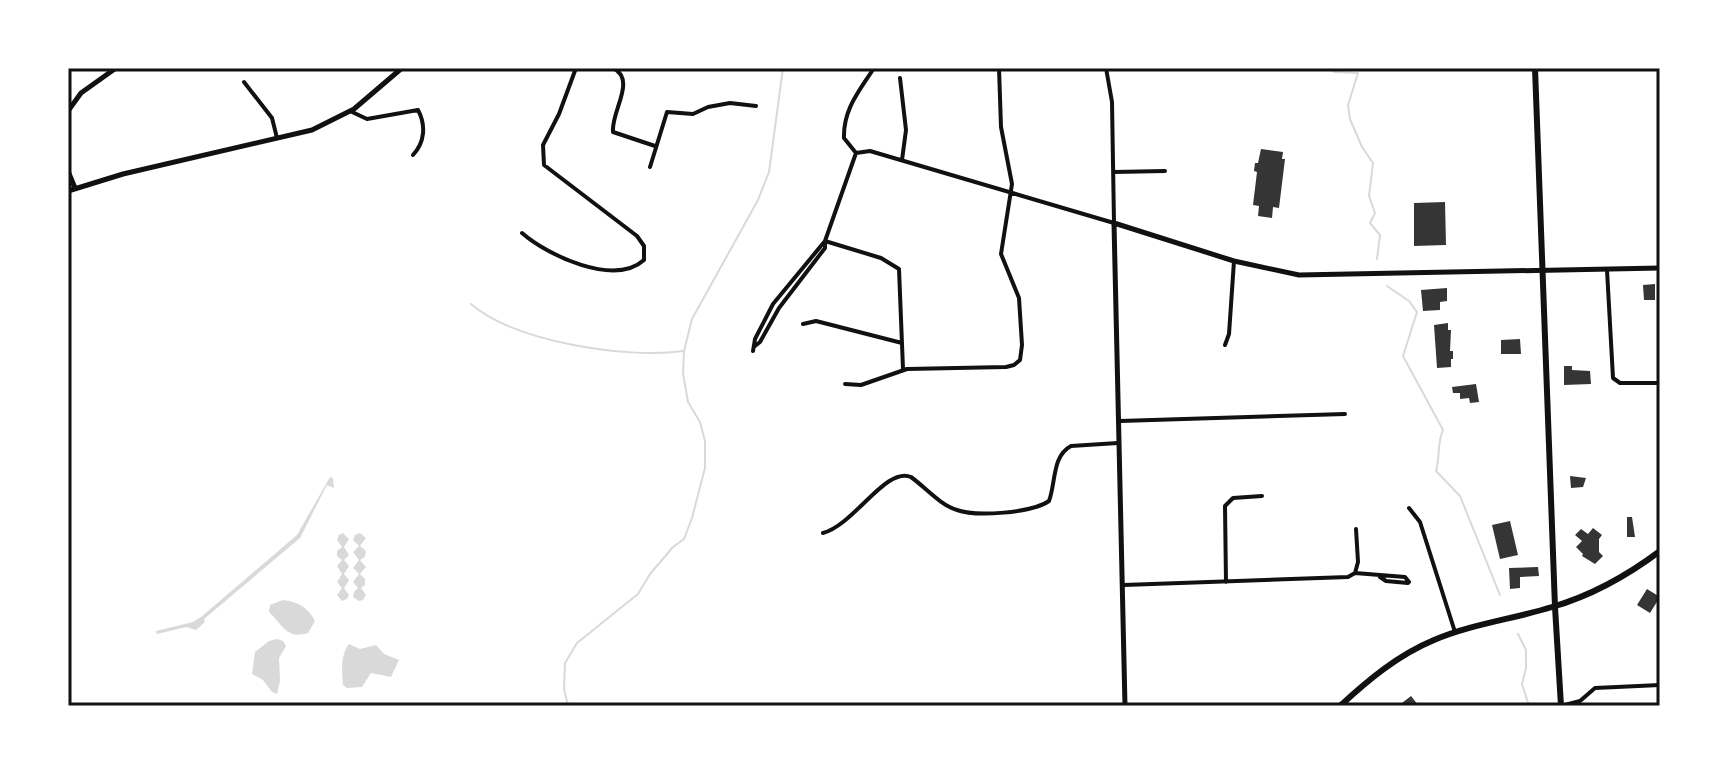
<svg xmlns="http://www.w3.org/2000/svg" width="1728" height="774" viewBox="0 0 1728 774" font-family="Commissioner,sans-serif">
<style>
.water{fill:#d9d9d9}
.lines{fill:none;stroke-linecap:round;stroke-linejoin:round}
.stream{stroke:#d9d9d9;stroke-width:2}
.building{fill:#353535}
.minor{stroke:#111;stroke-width:4}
.tertiary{stroke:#111;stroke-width:5}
.primary{stroke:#111;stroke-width:6}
.neatline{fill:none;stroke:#111;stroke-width:3}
</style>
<rect width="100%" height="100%" fill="#fff"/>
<path class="water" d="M330 477 333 478 334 488 327 485 300 538 204 619 205 622 196 630 186 627 157 634 156 631 193 622 201 617 297 535Z
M343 533 349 539 344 547 349 555 344 560 349 566 344 574 349 580 344 588 349 595 347 599 342 601 337 595 342 588 337 582 342 574 337 566 342 560 337 556V551L342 547 337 540 339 535Z
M360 533 366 538 360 546 366 551 365 557 360 560 366 567 360 574 365 579V585L361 588 366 595 363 600 359 601 353 597 354 592 358 588 353 582 359 574 353 568 359 560 353 552 359 546 353 540 355 535Z
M283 600C297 601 309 608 315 621L308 633C287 640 282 624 269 612L270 605Z
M277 639 283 641 286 646 279 658 280 681 277 694 272 692 263 680 252 674 255 652 269 641Z
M349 644 360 649 376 645 384 654 399 660 391 677 371 673 362 687 347 688 343 685C342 671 340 656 349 644Z"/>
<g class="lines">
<path class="stream" d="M1330 68 1334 72 1358 73 1348 105 1350 119 1362 147 1373 163 1369 196 1375 213 1370 223 1380 235 1377 259
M1387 286 1409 301 1417 312 1403 356 1443 430C1437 443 1440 457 1436 471L1460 496 1500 595
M471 304C515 342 626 359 683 351
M1518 634 1526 650V668L1522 684 1529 706
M568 706 564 689 565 663 577 643 638 594 650 574 673 547 684 539 692 518 705 468V441L700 422 688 402 683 373 684 351 692 319 758 200 769 172 783 68"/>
</g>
<path class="building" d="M1261 149 1283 152 1282 159H1285L1279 208 1273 207 1272 218 1258 216 1259 206 1253 205 1257 172 1254 171 1255 163H1258Z
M1445 202 1446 245 1414 246V203Z
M1655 284V300H1644L1643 285Z
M1447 288V301L1440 302V310L1423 311 1421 290Z
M1448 323V330H1451L1450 351H1453V359H1451V367L1437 368 1434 325Z
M1520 339 1521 354H1501V340Z
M1564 366H1572V370L1590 371 1591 384 1564 385Z
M1476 384 1479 402 1470 403 1469 398 1460 399V393H1453L1452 387Z
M1570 476 1586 478 1583 487 1571 488Z
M1627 517H1632L1635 537H1627Z
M1510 521 1518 555 1500 559 1492 525Z
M1593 528 1602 535 1599 539V552L1603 556 1595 564 1582 556 1583 554 1576 547 1582 541 1575 535 1581 529 1588 534Z
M1538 567 1539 576 1520 577V588L1510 589 1509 568Z
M1647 589 1660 597 1650 613 1637 605Z
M1411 696 1419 706H1398Z"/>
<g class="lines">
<path class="minor" d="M613 68C637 80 611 111 613 132L655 146
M900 78 906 130 902 160
M244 82 272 118 277 138
M350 111 367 119 418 110C426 125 425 142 413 155
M856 153 870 151 1114 223 1112 102 1106 68
M856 153 844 138C843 109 860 90 874 68
M650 167 667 112 693 114 708 107 730 103 756 106
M1114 172 1165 171
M522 233C547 255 614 287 644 260V246L637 236 544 165 543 145 559 114 576 68
M825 241 881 258 899 269 903 369
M1607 270 1613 378 1620 383H1660
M803 324 816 321 902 343
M1225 345 1229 334 1234 261
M755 346 760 342 779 308 825 248V241L856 153
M753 351 755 339 773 304 825 241
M845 384 861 385 907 369 1006 367 1014 365 1020 360 1022 345 1019 298 1001 254 1012 184 1001 127 999 68
M1120 421 1345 414
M1409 508 1420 522 1455 632
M823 533C854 525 886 466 911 477 925 487 940 505 957 510 976 517 1032 513 1049 501 1056 482 1052 456 1071 446L1118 443
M1355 573 1358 562 1356 529
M1380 577 1386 581 1408 583
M1226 582 1225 506 1233 498 1262 496
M1124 585 1348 577 1355 573 1405 577 1409 582
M1561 706 1580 701 1595 688 1660 685"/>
<path class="tertiary" d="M68 111 81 93 116 68
M68 171 75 188
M68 191 123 174 312 130 354 109 402 68
M1125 706 1114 223 1234 261 1299 275 1660 268"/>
<path class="primary" d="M1535 68 1555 607 1561 706
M1340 706C1368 680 1398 655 1434 640 1472 624 1513 619 1552 607 1590 596 1628 575 1660 551"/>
</g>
<rect width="1728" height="774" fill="none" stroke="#ffffff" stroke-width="140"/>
<rect x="70" y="70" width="1588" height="634" class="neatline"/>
</svg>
